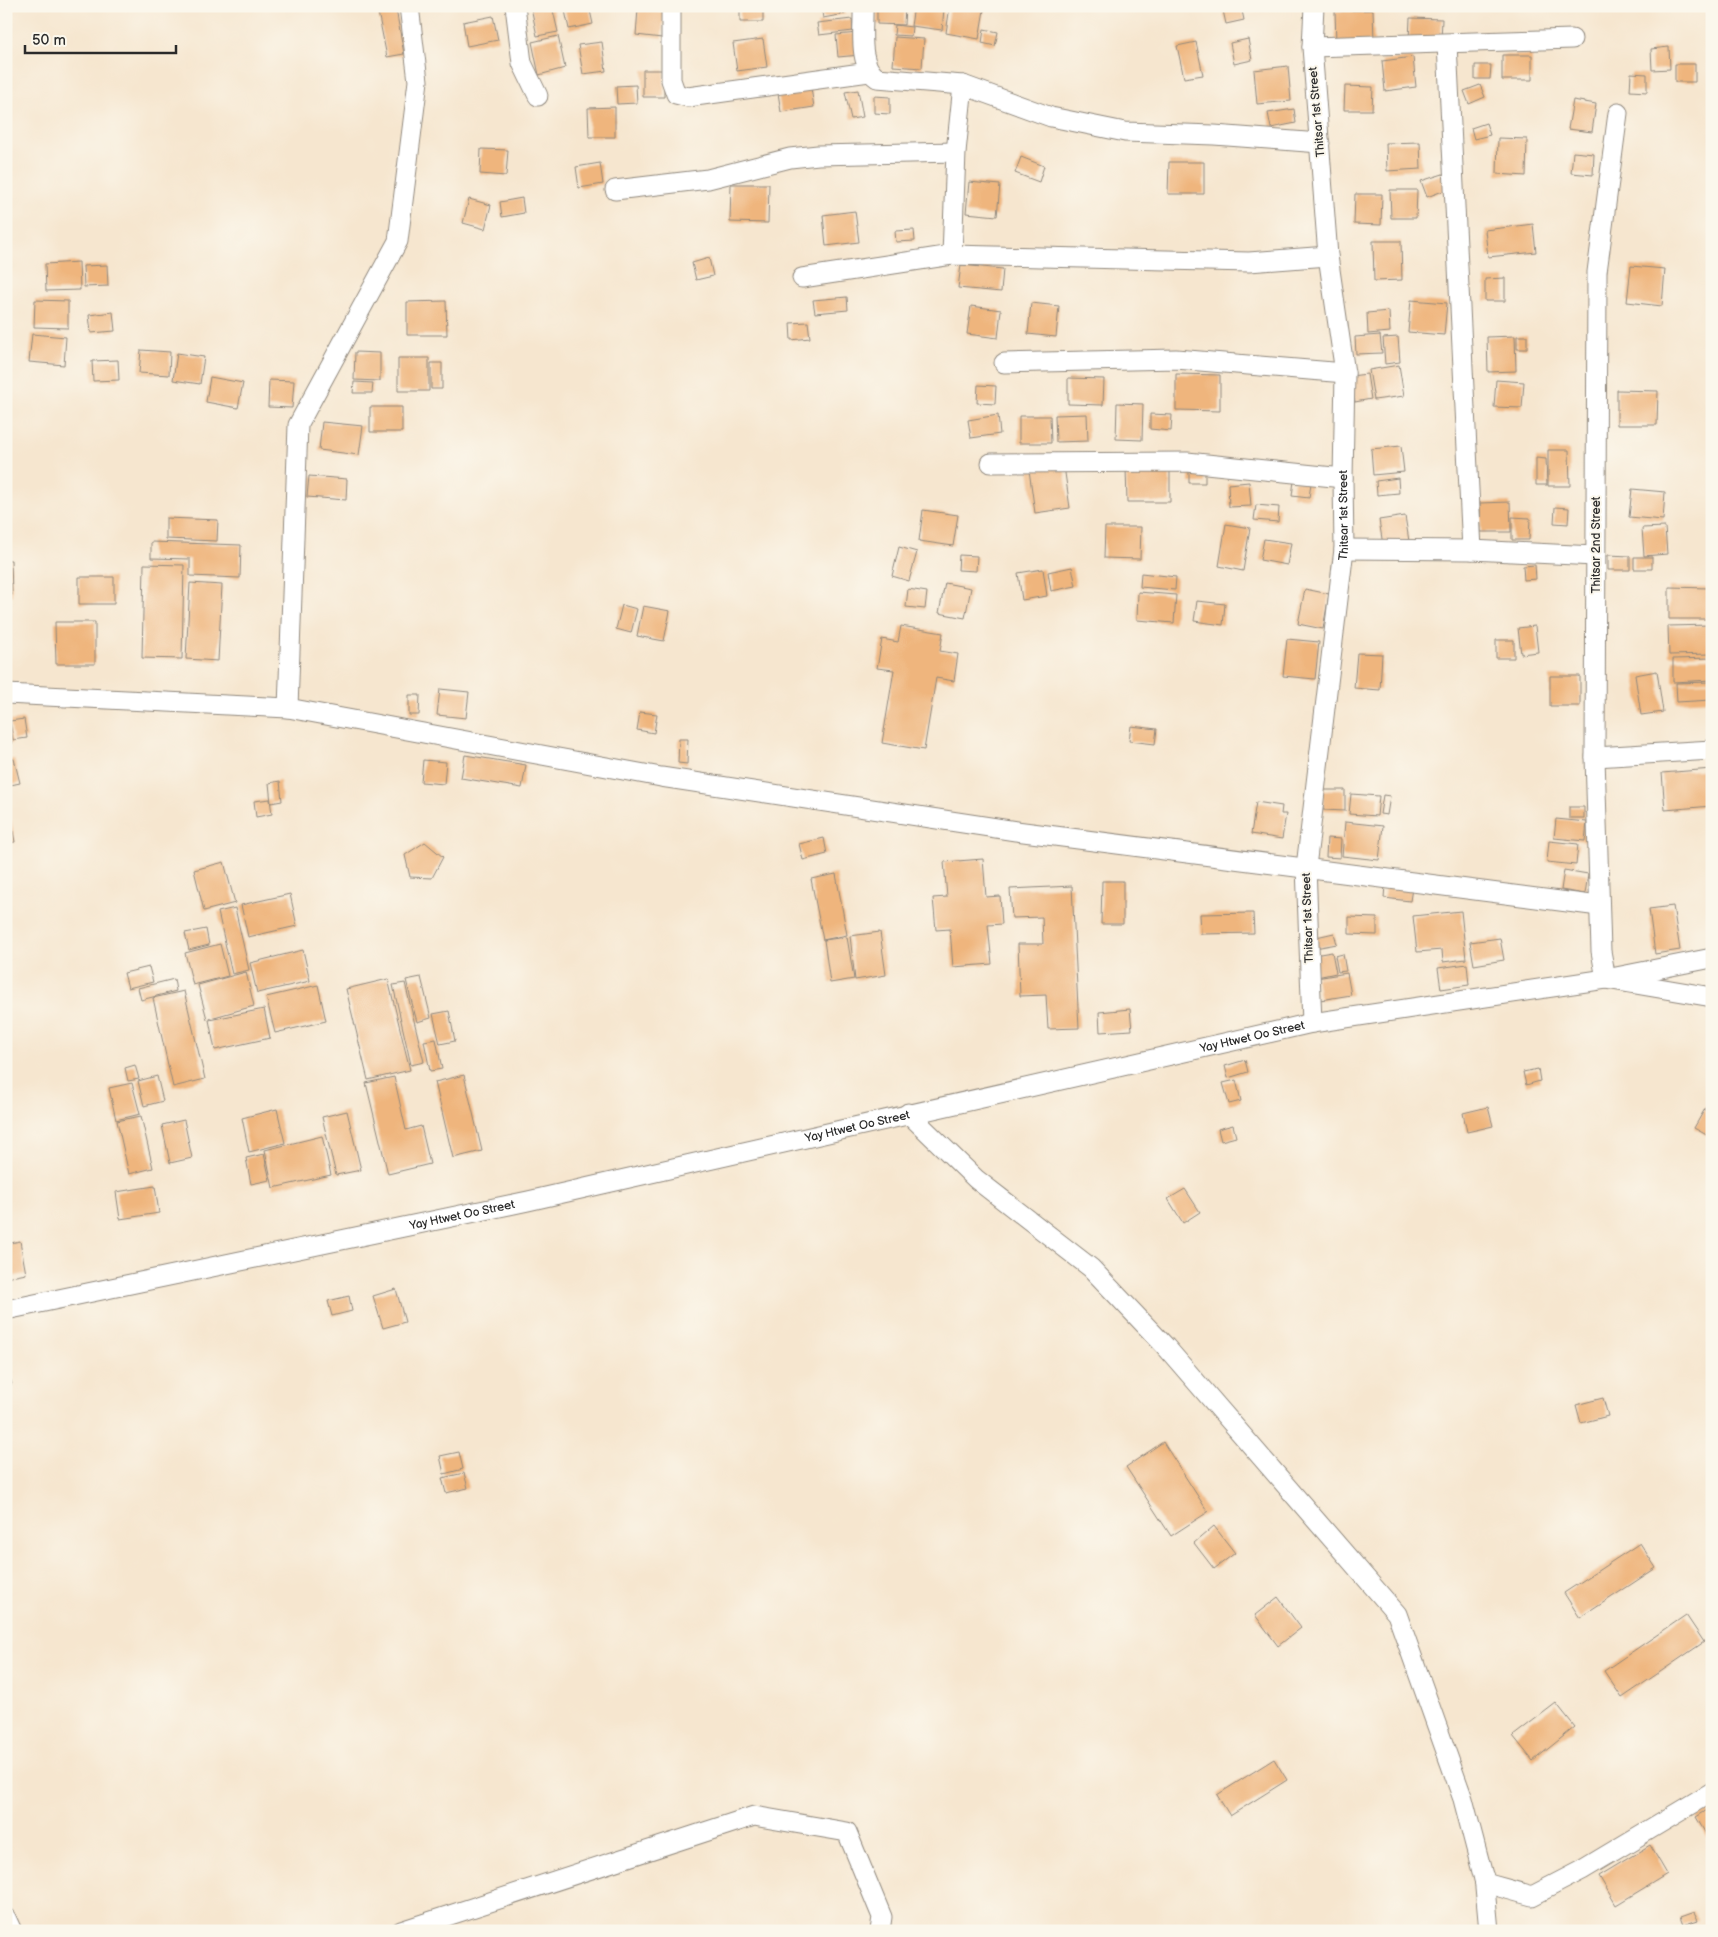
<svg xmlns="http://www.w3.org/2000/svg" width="1718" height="1937" viewBox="0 0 1718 1937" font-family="'Balsamiq Sans',sans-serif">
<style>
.building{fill:#efb57d}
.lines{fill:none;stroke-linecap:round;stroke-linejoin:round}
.street-casing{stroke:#90887d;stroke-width:21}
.street{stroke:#fff;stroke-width:19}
.labels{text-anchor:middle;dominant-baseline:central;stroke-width:4;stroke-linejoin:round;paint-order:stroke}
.street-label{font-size:12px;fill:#2b2b2b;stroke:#fbf7ec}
</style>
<rect width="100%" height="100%" fill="#fbf7ec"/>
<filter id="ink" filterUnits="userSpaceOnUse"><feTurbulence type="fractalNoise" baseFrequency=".02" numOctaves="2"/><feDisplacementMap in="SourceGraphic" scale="10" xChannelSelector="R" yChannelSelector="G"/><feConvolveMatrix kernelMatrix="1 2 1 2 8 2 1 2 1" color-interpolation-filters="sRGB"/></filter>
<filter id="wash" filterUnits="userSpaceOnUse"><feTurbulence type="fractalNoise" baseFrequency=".0096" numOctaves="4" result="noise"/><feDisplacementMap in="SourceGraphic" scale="20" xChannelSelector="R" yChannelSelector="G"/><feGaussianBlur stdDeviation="1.12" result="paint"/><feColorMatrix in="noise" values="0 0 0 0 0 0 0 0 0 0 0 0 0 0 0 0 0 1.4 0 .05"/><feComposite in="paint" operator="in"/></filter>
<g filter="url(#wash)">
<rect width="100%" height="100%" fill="#f6e6cf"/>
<g id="blocks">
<path class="building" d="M552 6 558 32 537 36 531 7Z
M564 6H589L593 24 569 29Z
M740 6H763V22H740Z
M821 6H844L845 14 823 18Z
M877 6H905L904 25 877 24Z
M914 6 944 9 942 30 911 26Z
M950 6 984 10 979 39 946 33Z
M1222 6H1241L1244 20 1226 24Z
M396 9 404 54 387 57 378 12Z
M638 9 664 12 662 38 636 35Z
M1373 10 1374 41 1336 43 1335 11Z
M493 16 498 40 467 46 463 22Z
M1410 18 1442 19 1441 41 1409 40Z
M852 19 853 31 819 35 817 23Z
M895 25 912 27 911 36 894 35Z
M984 29 998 32 995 46 982 43Z
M858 33 860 55 838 57 836 35Z
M558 36 565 68 539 75 532 42Z
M895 37 924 39 922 68 893 66Z
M763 39 767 67 737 71 733 43Z
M1248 39 1252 60 1234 64 1230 43Z
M602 42 606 71 583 74 578 45Z
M1196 42 1203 75 1184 78 1177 46Z
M1669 47 1670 69 1652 70 1651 49Z
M1502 55H1532V80H1502Z
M1413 57 1416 87 1385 91 1382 61Z
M1675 64H1695V82H1675Z
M1475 65H1491L1490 79H1475Z
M1288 66 1291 101 1257 104 1254 70Z
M643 70H664V97H643Z
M1631 73 1647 74V92L1630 91Z
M636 85 637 103 617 104 616 86Z
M1480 85 1485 97 1469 104 1464 91Z
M1345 86 1373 87 1372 110H1344Z
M811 88 814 107 781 112 778 93Z
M858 90 863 117 851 119 845 92Z
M874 96 890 97V114L874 113Z
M1573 100 1596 104 1592 132 1568 129Z
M615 107V137H589L588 108Z
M1294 109 1296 123 1271 128 1268 113Z
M1486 123 1490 135 1474 139 1471 128Z
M1498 138 1527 139 1526 176 1497 174Z
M1420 142 1421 169 1387 171 1386 143Z
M481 149 508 150 506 176 480 174Z
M1573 152 1594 154 1593 175 1571 173Z
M1021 157 1044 166 1039 182 1015 173Z
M1169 162H1204V194H1168Z
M600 163 603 184 579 188 576 167Z
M1443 174 1448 189 1427 197 1421 181Z
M969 182 1000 185 997 216 966 213Z
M731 184H769L768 223 730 222Z
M1390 190H1417L1416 218H1391Z
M1355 194H1382L1381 225 1354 224Z
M522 198 524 213 502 217 500 202Z
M469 199 491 205 485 229 463 223Z
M855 211 859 242 826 246 823 215Z
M1533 224 1536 252 1488 257 1485 230Z
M914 230 915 241 896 242 895 231Z
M1373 241H1401L1402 280 1374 281Z
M709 258 713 276 696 280 692 263Z
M79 262 80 290 46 291 45 264Z
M107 265 108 286 84 287 83 266Z
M961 265 1003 269 1001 292 958 288Z
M1631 266 1665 269 1662 306 1627 302Z
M1505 278V301H1485V279Z
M847 297 848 310 815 313 813 300Z
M35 300 68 301V328L34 327Z
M1411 300 1447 303 1444 335 1408 332Z
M446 301 447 335H407V302Z
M1031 303 1059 306 1056 337 1028 334Z
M971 306 1001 310 998 338 967 334Z
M1389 311 1390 332 1368 334 1367 313Z
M113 312 115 331 91 333 89 315Z
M808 322 810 338 791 340 790 323Z
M32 334 66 337 64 365 29 362Z
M1380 335 1382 353 1356 354 1355 337Z
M1515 336 1516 371 1488 372 1487 337Z
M1517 336H1527V349H1517Z
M1398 337 1400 362 1385 364 1383 338Z
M141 350 170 352 169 375 139 373Z
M355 352 380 353V381L354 380Z
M177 353 204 357 200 384 173 380Z
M398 358H429V391H398Z
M118 360 119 380 93 381 92 361Z
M431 363H442V389H431Z
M1399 365 1404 396 1374 400 1369 370Z
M1176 374 1220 375V411L1176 410Z
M1367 374 1371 399 1355 402 1351 376Z
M210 377 243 383 238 408 206 402Z
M1068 378 1104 379 1103 405 1068 404Z
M269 380 294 381 292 408 268 407Z
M1496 380 1524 382 1522 408 1494 407Z
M354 382 373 383 372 393H353Z
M978 385 996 386 995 404 977 403Z
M1617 390 1658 391 1657 425H1617Z
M1117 403 1143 404 1142 440 1116 439Z
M370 407H402V432H370Z
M1087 414 1088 441 1056 442 1055 415Z
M1150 414 1172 415 1171 431 1150 429Z
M998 415 1000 434 971 438 968 420Z
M1019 416H1050L1051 443H1019Z
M322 422 363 426 359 455 319 450Z
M1401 446 1404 472 1373 475 1371 449Z
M1548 450H1569L1570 486H1548Z
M1536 458 1546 459 1547 485H1536Z
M1064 466 1070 508 1035 513 1029 470Z
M1126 469H1170V502H1127Z
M1189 469H1205V483H1189Z
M309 476 347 479 346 500 307 497Z
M1398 478 1399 493 1377 495 1376 481Z
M1294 481 1311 483 1309 498 1292 496Z
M1249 482 1251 506 1229 507 1228 484Z
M1632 489 1665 492 1663 520 1629 517Z
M1510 502 1511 532H1481L1480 503Z
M1256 505 1279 507 1278 522 1254 520Z
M1555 507 1569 508 1568 524 1554 523Z
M923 510 958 515 953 546 919 541Z
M1405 516 1409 541 1383 545 1379 520Z
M1512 517 1530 518 1529 540H1512Z
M166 518 218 520 217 541 166 539Z
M1226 524 1250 528 1243 571 1219 566Z
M1105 527H1141L1140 559 1104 558Z
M1665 527 1667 554 1644 556 1642 528Z
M1264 539 1291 543 1287 565 1260 560Z
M151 542 241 545 240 578 190 576V559L151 558Z
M899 547 917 552 909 581 892 576Z
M959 555 977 556 976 571 958 570Z
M1608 555 1630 556V570H1608Z
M1634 557H1652V569H1634Z
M6 560H11L12 595 6 596Z
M144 564 184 565 182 659 142 658Z
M1535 565 1536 579 1524 580 1523 566Z
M1072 567 1076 586 1051 591 1048 572Z
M1043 569 1047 596 1022 600 1018 573Z
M1141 573 1176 577 1175 590 1140 587Z
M79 577H114V604H79Z
M190 583 222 585 218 661 186 659Z
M945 583 971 588 965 618 939 613Z
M1669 587 1709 588V619H1669Z
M908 589 927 592 925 609 906 607Z
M1305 589 1329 594 1323 629 1298 624Z
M1138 592 1176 595 1174 623 1137 620Z
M1197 601 1225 604 1223 625 1194 621Z
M622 605 637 609 631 633 616 629Z
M643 606 670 611 664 641 637 636Z
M55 622H95V664H56Z
M1711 625V654L1669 655 1668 626Z
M901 626 943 633 940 651 958 654 954 681 936 678 924 750 882 743 894 670 877 668 882 639 898 642Z
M1535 626 1538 652 1521 654 1518 628Z
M1287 639 1319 642 1315 679 1283 676Z
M1496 640H1514V658H1496Z
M1357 653 1382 654 1380 690 1354 688Z
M1712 658V680L1673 682V659Z
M1657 671 1663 712 1641 715 1635 675Z
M1550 676H1580V706H1550Z
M1711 682 1712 700 1677 702 1676 683Z
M440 689 469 692 466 718 437 715Z
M409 695H420L419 715H409Z
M640 712 657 714 654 733 637 730Z
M6 717 12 743 6 744Z
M24 719 27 738 13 740 10 721Z
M1131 726 1157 729 1155 744 1129 741Z
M679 739H688L687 764 678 763Z
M465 755 526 765 522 788 461 778Z
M14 759 20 783 6 786V760Z
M423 760 446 762 444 784 421 782Z
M1712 769V806L1665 810 1662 773Z
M280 781 282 801 271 803 269 783Z
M1323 790H1345V811L1323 810Z
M1351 794 1379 796 1377 816 1349 814Z
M1383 795 1390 796 1387 815 1380 814Z
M270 799 272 814 256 817 254 801Z
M1256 802 1282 806 1281 814H1286L1282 839 1251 834Z
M1569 807H1584V818H1569Z
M1556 819 1587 822 1585 841 1554 838Z
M6 820H11L15 842 6 843Z
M1345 822 1383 826 1379 860 1342 856Z
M824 838 827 854 803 860 799 844Z
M1327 838 1341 839 1340 858 1326 857Z
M1549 841 1578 844 1576 865 1547 862Z
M425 842 443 857 432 878 410 877 405 855Z
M983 859 986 897 1000 896 1002 924 988 925 992 964 953 967 950 929 936 930 933 898 947 897 944 862Z
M224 862 235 903 204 911 194 870Z
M1564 870 1588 874 1585 894 1561 890Z
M836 874 847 935 823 940 811 879Z
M1102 881H1123V924H1101Z
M1385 885 1412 888 1410 901 1384 898Z
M1072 886 1079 1028 1048 1029 1046 995 1020 996 1018 944H1043L1042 917 1012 918 1010 889Z
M290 894 297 926 248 937 241 905Z
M1673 906 1680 950 1655 954 1649 909Z
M235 908 249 970 232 974 218 912Z
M1461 911 1466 959 1443 962 1442 950 1417 952 1413 916Z
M1253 913 1254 933 1201 934 1200 914Z
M1349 917 1377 918V935L1349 934Z
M206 929 209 945 189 950 185 933Z
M880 932 886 975 855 980 850 936Z
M1334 933 1337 944 1315 948 1312 938Z
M847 937 854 979 830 983 824 940Z
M1500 938 1504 960 1474 965 1470 942Z
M220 944 228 976 193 985 185 953Z
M303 950 310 981 257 993 250 963Z
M1332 952 1336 973 1317 977 1314 955Z
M1343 954 1346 971 1338 972 1335 956Z
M1467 964 1469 985 1441 989 1438 968Z
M149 967 153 982 128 988 124 973Z
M246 972 254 1006 207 1019 198 985Z
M1347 973 1351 995 1320 1000 1316 978Z
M421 977 431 1018 417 1022 406 980Z
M174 979 176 991 141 1000 138 988Z
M388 979 410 1070 368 1080 346 989Z
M405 983 424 1062 411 1065 393 985Z
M318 985 326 1021 275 1033 266 997Z
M184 991 205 1079 173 1087 153 998Z
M264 1009 270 1038 215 1050 209 1020Z
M1130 1009 1132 1030 1100 1032 1099 1012Z
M449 1011 455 1041 440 1044 433 1014Z
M436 1039 442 1069 430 1071 424 1041Z
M1245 1060 1248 1072 1228 1078 1225 1066Z
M135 1065 139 1079 128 1081 125 1068Z
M1538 1069 1540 1081 1526 1085 1523 1072Z
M464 1075 482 1151 453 1158 435 1082Z
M157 1076 163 1101 144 1106 138 1081Z
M394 1077 406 1130 421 1126 430 1164 388 1174 366 1083Z
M1236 1080 1241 1101 1229 1104 1223 1083Z
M132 1083 140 1114 116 1120 109 1088Z
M1488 1107 1493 1126 1467 1132 1463 1113Z
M1706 1107 1712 1111V1138L1694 1128Z
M277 1109 285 1143 249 1152 242 1118Z
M347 1111 361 1170 336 1175 322 1117Z
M141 1116 153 1168 129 1174 117 1121Z
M184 1120 192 1158 170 1163 162 1125Z
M1233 1125 1236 1137 1221 1141 1218 1129Z
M322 1136 331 1175 273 1188 265 1150Z
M264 1154 270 1180 251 1184 246 1158Z
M155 1186 159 1213 120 1219 116 1192Z
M1185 1189 1200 1212 1183 1223 1168 1199Z
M20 1241 26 1274 6 1278V1244Z
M396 1289 405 1322 383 1328 373 1296Z
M349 1296 352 1311 332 1316 328 1301Z
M6 1365 12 1384 6 1385Z
M1603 1398 1608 1416 1581 1423 1576 1405Z
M1163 1442 1208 1512 1171 1536 1126 1467Z
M459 1452 463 1469 444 1474 440 1456Z
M464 1473 468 1488 446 1493 442 1478Z
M1214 1526 1235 1553 1214 1569 1194 1543Z
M1640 1543 1656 1568 1580 1618 1564 1593Z
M1278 1597 1301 1628 1278 1646 1255 1615Z
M1686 1615 1704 1642 1622 1698 1604 1671Z
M1556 1703 1575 1727 1533 1761 1513 1736Z
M1274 1759 1287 1780 1230 1816 1217 1795Z
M1712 1807V1844L1696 1817Z
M1650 1845 1667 1874 1616 1905 1599 1876Z
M1694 1912 1698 1920 1683 1925 1680 1917Z"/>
</g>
</g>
<g filter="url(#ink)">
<use href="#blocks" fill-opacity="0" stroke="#90887d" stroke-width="1"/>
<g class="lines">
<g class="street-casing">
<g id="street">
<path d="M515 6 522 63 538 96"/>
<path d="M671 6V80L676 94 688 97 869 72"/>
<path d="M863 6C864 28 857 64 877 78L963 85 1051 117 1125 132 1214 135 1320 143"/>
<path d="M1447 44 1472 550"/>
<path d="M1312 47 1572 39"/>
<path d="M1618 113 1597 272 1595 757 1601 951 1606 979 1712 997"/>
<path d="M615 190 708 179 790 158 818 155 956 152"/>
<path d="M952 255 956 152 963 85"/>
<path d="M802 278 952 255 1249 262 1328 256"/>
<path d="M1004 363 1176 359 1345 373"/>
<path d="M991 463 1187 462 1343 478"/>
<path d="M1344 549 1472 550 1595 556"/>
<path d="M6 694 288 708 661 777 1016 831 1599 906"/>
<path d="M288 708 298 425 398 241 418 81 409 6"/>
<path d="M1595 757 1712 750"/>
<path id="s1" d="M1312 1023 1306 867 1344 549 1343 478 1345 373 1328 256 1312 47 1314 6"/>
<path d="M908 1113 976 1179 1091 1268 1166 1347 1397 1614 1463 1799 1485 1883 1532 1896 1582 1870 1712 1792"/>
<path id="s2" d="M6 1310 528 1201 1312 1023 1606 979 1712 958"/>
<path d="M1484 1877 1489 1931"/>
<path d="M6 1918 12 1931"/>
<path d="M401 1931 754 1816 847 1832 882 1917 880 1931"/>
</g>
</g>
<use href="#street" class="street"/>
</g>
</g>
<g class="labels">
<g class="street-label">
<text transform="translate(1317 112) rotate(-95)">Thitsar 1st Street</text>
<text stroke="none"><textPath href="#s1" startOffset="510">Thitsar 1st Street</textPath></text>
<text transform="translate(1596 545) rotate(-90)">Thitsar 2nd Street</text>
<text transform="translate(1308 918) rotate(-92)">Thitsar 1st Street</text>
<text stroke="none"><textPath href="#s2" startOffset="1276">Yay Htwet Oo Street</textPath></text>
<text stroke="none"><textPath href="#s2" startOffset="871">Yay Htwet Oo Street</textPath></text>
<text stroke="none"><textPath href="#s2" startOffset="466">Yay Htwet Oo Street</textPath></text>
</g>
</g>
<rect width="1718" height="1937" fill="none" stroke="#fbf7ec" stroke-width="25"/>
<path d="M25 45v8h151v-8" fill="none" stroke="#2b2b2b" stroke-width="2.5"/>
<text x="32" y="45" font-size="15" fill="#2b2b2b" stroke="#fbf7ec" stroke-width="4" paint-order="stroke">50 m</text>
</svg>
